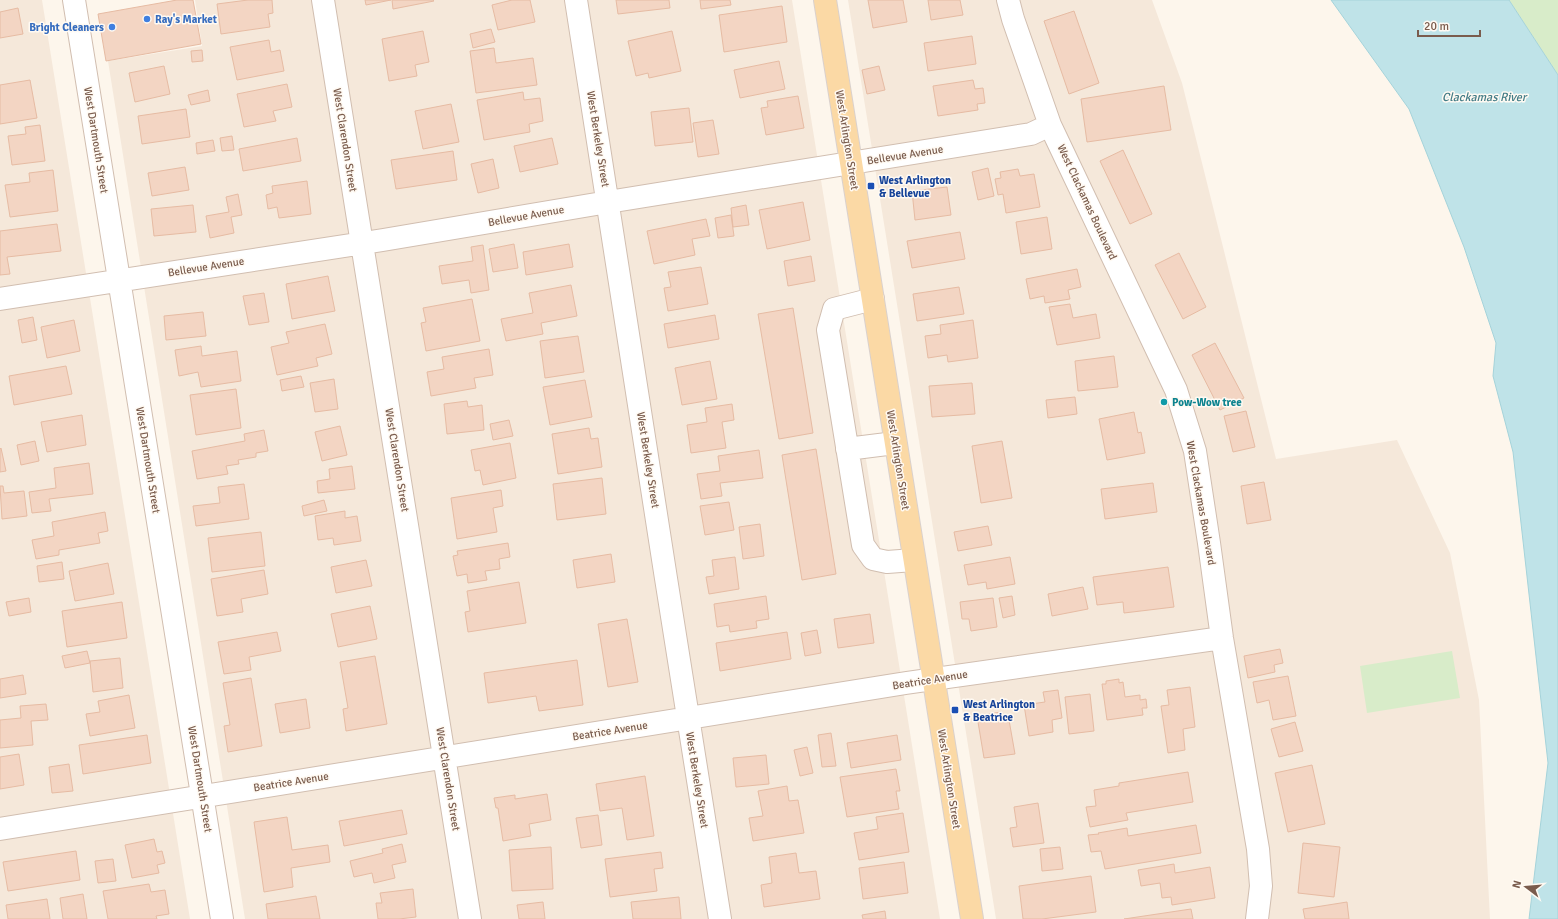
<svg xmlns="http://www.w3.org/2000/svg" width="1558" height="919" viewBox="0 0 1558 919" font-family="Signika,sans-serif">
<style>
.residential{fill:#f5e8da}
.green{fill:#d8ecc9}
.water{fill:#bfe3e8;stroke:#a5d3da}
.building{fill:#f3d5c3;stroke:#e6bba3}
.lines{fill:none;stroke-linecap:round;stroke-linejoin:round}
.minor-casing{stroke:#d1beb0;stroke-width:24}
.major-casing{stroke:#dad1cd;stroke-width:24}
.minor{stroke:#fff;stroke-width:22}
.major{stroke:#fbd9a5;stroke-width:22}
.shop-dot{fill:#3f7fe0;stroke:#fffaf3;stroke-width:1.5}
.transit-dot{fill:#1a4fb4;stroke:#fffaf3;stroke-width:1.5}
.culture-dot{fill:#0f9aa8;stroke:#fffaf3;stroke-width:1.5}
.labels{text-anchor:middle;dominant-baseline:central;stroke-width:3;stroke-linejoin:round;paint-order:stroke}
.shop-label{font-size:11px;font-weight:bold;fill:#366cbe;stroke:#fffaf3;text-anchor:start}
.street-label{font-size:11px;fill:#7a5c4d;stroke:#fffaf3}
.transit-label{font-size:11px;font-weight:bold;fill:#164399;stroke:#fffaf3;text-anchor:start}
.culture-label{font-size:11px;font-weight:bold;fill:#0d838f;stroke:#fffaf3;text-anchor:start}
.water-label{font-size:12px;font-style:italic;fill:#437c86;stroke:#fffaf3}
</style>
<rect width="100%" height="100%" fill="#fdf6ec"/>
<path class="residential" d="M0 0H42L190 919H0Z
M195 0H792L940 919H245L108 61 202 46Z
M848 0H1152L1182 83 1276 459 1397 440 1450 553 1479 700 1490 919H996Z"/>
<path class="green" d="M1509 0H1558V75Z
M1452 651 1460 698 1367 713 1360 666Z"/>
<path class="water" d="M1331 0H1509L1558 75V919H1529L1548 763 1513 452 1493 376 1496 343 1464 247 1409 109Z"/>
<path class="building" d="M177 0H193L201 44 106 61 98 14Z
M248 0H272L273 13 268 14 270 27 221 34 217 4Z
M365 0H391L366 5Z
M392 0H433L434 1 393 9Z
M512 0H530L535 22 498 30 492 5Z
M616 0H669L670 8 618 14Z
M700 0H730L731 5 701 9Z
M868 0H903L907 22 873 28Z
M928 0H960L963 15 931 20Z
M782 6 787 42 724 52 719 15Z
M18 8 23 34 0 38V12Z
M1074 11 1099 83 1069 94 1044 21Z
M491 29 495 42 473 48 470 34Z
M423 31 429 62 415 65 417 76 389 81 382 39Z
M672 31 681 71 649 78 648 73 636 76 628 41Z
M972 36 976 64 928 71 924 43Z
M269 40 271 52 280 50 284 71 237 80 230 47Z
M494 48 496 63 533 58 537 85 476 93 470 51Z
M202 50 203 61 192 62 191 51Z
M779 61 785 89 740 98 734 70Z
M164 66 170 94 135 102 129 73Z
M879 66 885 90 867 94 862 70Z
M30 80 37 118 0 124V85Z
M973 80 975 89 983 88 985 103 977 104 978 110 938 116 933 86Z
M287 84 292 107 273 111 276 121 244 127 237 94Z
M1164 86 1171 130 1087 142 1081 99Z
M208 90 210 101 191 105 188 95Z
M523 92 524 100 540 98 543 121 529 124 530 132 484 140 477 100Z
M798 96 804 128 766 135 761 108 768 107 767 101Z
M451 104 459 142 423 149 415 111Z
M689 108 693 142 655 146 651 112Z
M186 109 190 137 142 144 138 116Z
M713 120 719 154 698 157 693 123Z
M40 125 45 161 12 165 8 136 26 134 25 127Z
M232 136 234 150 222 151 220 138Z
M297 138 301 161 243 171 239 149Z
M552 138 558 164 520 172 514 146Z
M213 140 215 151 197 154 196 143Z
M1123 150 1152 214 1130 224 1100 161Z
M453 151 457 180 396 189 391 160Z
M493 159 499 188 478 193 471 164Z
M185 167 189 190 152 196 148 173Z
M988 168 994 196 978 200 972 172Z
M1018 169 1020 176 1034 174 1040 207 1006 213 1003 194 998 195 995 179 1001 178 1000 172Z
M53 170 58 211 10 217 5 185 30 182 29 173Z
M307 181 311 214 279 218 277 207 268 209 266 195 273 193 272 186Z
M947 187 951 215 915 220 912 191Z
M238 194 242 215 231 217 234 233 210 238 206 216 229 212 226 197Z
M803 202 810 240 767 249 759 210Z
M193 205 196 232 154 236 151 209Z
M746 205 749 225 733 227 731 208Z
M731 215 734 236 718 238 715 218Z
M1047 217 1052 249 1021 254 1016 222Z
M706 219 710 236 692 239 695 255 654 264 647 231Z
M57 224 61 251 7 257 10 274 0 275V231Z
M960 232 965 259 912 268 907 241Z
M514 244 518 268 493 272 489 249Z
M569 244 573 267 526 275 523 252Z
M483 245 489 290 471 293 469 280 442 284 439 266 473 261 471 247Z
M1179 253 1206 307 1183 319 1155 265Z
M811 256 815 281 788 286 784 261Z
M701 267 708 304 668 311 664 288 671 287 668 272Z
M1077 269 1081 287 1068 290 1070 299 1045 303 1044 296 1030 299 1026 279Z
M328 276 335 311 292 319 286 284Z
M571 285 577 316 541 323 543 334 506 341 501 319 533 313 529 293Z
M959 287 964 314 917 321 913 294Z
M264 293 269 322 249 325 243 296Z
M472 299 480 341 426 351 421 323 426 322 423 308Z
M1070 304 1073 318 1096 314 1100 338 1057 345 1049 307Z
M793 308 813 433 779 439 758 314Z
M203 312 206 336 166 340 164 316Z
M715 315 719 339 668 348 664 324Z
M33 317 37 340 22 343 18 320Z
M74 320 80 351 47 358 41 327Z
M973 320 978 358 948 362 947 355 928 358 925 336 941 334 940 325Z
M325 324 332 354 316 358 318 366 277 375 271 347 289 343 286 332Z
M578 336 584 372 545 378 540 341Z
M1215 343 1244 398 1220 410 1192 355Z
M201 346 202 356 237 351 241 381 201 387 198 372 179 376 175 350Z
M489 349 493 375 474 378 476 388 431 396 427 372 444 369 442 357Z
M1114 356 1118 387 1078 391 1075 361Z
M710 361 717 399 682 405 675 368Z
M66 366 72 394 14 405 9 376Z
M301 376 304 387 282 391 280 380Z
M334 379 338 409 315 412 310 383Z
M585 380 592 417 550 425 543 387Z
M972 383 975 414 932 417 929 386Z
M236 389 241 428 196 435 190 395Z
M1075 397 1077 414 1048 418 1046 400Z
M467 401 468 407 482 405 484 430 447 434 444 404Z
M732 404 734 420 722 422 726 448 691 453 687 425 707 422 705 408Z
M1246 411 1255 447 1233 452 1224 416Z
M1134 412 1138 433 1141 432 1145 453 1107 460 1099 419Z
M82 415 86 445 47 452 41 422Z
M509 420 513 436 493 440 490 424Z
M340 426 347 455 322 461 315 432Z
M589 428 591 439 598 438 602 467 558 474 552 434Z
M264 430 268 451 256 453V457L238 460 239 464 226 466 228 474 197 479 192 451 245 441 244 434Z
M35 441 39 461 21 465 17 445Z
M1002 441 1012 498 981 503 972 446Z
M510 443 516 478 483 485 480 470 475 471 471 450Z
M1 448 6 471 0 472V449Z
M816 449 836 574 802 580 782 455Z
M759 450 763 478 720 483 722 496 701 499 697 474 720 471 718 456Z
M89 463 93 494 49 499 51 511 32 513 29 492 56 488 54 468Z
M352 466 355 489 318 493 317 481 330 479 329 469Z
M602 478 606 514 557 520 553 484Z
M1264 482 1271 520 1247 524 1241 486Z
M1153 483 1157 512 1105 519 1101 489Z
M244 484 249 519 196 526 193 506 220 503 218 487Z
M0 486H3L4 493 24 491 27 516 2 519Z
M501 490 503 506 493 508 497 532 457 539 451 498Z
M324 500 327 511 304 516 302 506Z
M729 502 734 530 705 535 700 506Z
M345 511V518L357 516 361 541 334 545 333 538 318 540 315 516Z
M105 512 108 531 98 533 100 543 59 550V555L36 559 32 540 54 536 52 522Z
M760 524 764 556 743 559 739 527Z
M988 526 992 545 958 551 954 532Z
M261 532 265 566 212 572 208 538Z
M508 543 510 557 499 559 500 569 485 571 487 580 468 583 467 574 457 576 453 556 458 555 457 551Z
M611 554 615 582 577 588 573 560Z
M735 557 739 589 709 594 706 577 714 576 712 560Z
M1010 557 1015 584 987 589 986 582 968 585 964 565Z
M366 560 372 586 336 593 331 567Z
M62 562 64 579 39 582 37 566Z
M108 563 114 594 75 601 69 571Z
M1168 567 1174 607 1124 613 1123 602 1097 605 1093 577Z
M264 570 268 594 241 599 243 612 217 616 211 579Z
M519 582 526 623 468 632 465 612 470 611 467 591Z
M1083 587 1088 609 1052 616 1048 594Z
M766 596 769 619 756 621 757 628 730 632 729 625 717 627 714 604Z
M1012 596 1015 615 1003 618 999 598Z
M29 598 31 612 9 616 6 602Z
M993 598 997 627 971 631 969 619H962L960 602Z
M122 602 127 638 67 647 62 611Z
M370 606 377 639 338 647 331 614Z
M870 614 874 643 838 648 834 619Z
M627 619 638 682 608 687 598 624Z
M817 630 821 653 805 656 801 633Z
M277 632 281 651 249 657 251 670 224 674 218 642Z
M787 632 791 659 720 671 716 643Z
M1280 649 1283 663 1274 665 1275 672 1248 678 1244 656Z
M87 651 90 663 65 668 62 656Z
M375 656 387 724 346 731 343 709 348 708 340 662Z
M120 658 123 688 93 692 90 661Z
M577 660 583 705 539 711 536 696 488 703 484 673Z
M23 675 26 694 0 698V679Z
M1288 676 1296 716 1273 720 1269 700 1257 703 1253 682Z
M251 678 262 746 228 752 224 726 230 725 223 683Z
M1119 679V683L1123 682 1125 697 1140 695V700L1146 699 1147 708H1142L1143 715 1107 720 1102 684H1106V681Z
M1190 687 1195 727 1183 729 1185 750 1168 753 1161 706 1169 705 1167 690Z
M1058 690 1062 718 1052 720 1053 732 1029 736 1024 705 1045 702 1043 692Z
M1090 694 1094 731 1069 734 1065 697Z
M129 695 135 728 90 736 86 714 100 712 98 701Z
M306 699 310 728 280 733 275 704Z
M46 704 48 720 31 721 33 745 0 748V720L21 718 20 706Z
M1001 712 1002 721 1009 720 1015 754 984 758 977 716Z
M1295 722 1303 751 1279 757 1271 729Z
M831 733 836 766 822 767 818 735Z
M147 735 151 763 83 774 79 745Z
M897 735 901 760 851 768 847 743Z
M807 747 813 773 800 776 794 750Z
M19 754 24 785 0 789V757Z
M766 755 769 784 736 787 733 758Z
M69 764 73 791 52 793 49 767Z
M1312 765 1325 824 1288 832 1275 773Z
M896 769 900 791H896L899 809 847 817 840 777Z
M1188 772 1193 802 1126 813 1128 820 1090 827 1086 807 1096 806 1094 790 1119 786V783Z
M645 776 654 836 627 840 622 808 600 811 596 784Z
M787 786 789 801 798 800 804 833 753 841 749 818 763 816 758 791Z
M547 794 551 820 529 824 531 836 503 841 498 808H496L494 798 515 795V799Z
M1038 803 1044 843 1013 847 1010 828 1017 827 1014 807Z
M402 810 407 834 344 846 339 821Z
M903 813 909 852 859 860 854 833 878 829 876 817Z
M598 815 602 845 581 848 576 818Z
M287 817 292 850 328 845 330 862 291 868 293 887 264 892 254 822Z
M1196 825 1201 853 1105 869 1101 851 1091 852 1088 835 1099 834 1098 833 1127 828 1128 836Z
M154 839 157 852 162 851 165 863 157 865 159 873 132 878 125 845Z
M1303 843 1340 847 1334 897 1298 893Z
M402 844 406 862 392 865 395 878 374 883 372 873 354 877 350 861 383 853 382 849Z
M551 847 553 889 512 891 509 850Z
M1060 847 1063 869 1042 871 1040 849Z
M76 851 80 880 8 891 3 862Z
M661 852 663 868 654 869 657 891 610 897 605 859Z
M796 853 799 873 816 871 820 899 764 907 761 885 772 883 769 857Z
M113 859 116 881 98 883 95 861Z
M904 862 908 893 863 899 859 868Z
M1174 864 1175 873 1210 867 1215 898 1172 905 1171 897 1162 898 1160 883 1141 886 1138 870Z
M1091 876 1096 912 1042 919H1023L1019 886Z
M149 884 151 892 165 890 169 914 156 916 157 919H108L103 891Z
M413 889 416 917 399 919H378L376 903H382L380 893Z
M83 894 87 919H63L60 898Z
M316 896 320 919H268L266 904Z
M679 897 681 919H633L631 902Z
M47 899 50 919H8L6 905Z
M543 902 545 919H519L517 905Z
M1347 902 1349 919H1305L1303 909Z
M1191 909 1193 919H1124Z
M885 911 886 919H863L862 915Z"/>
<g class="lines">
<g class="minor-casing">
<path id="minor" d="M74 0 222 919
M323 0 470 919
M576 0C625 306 670 613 720 919
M1008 0 1013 19 1050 125 1176 390 1195 451 1209 543 1222 638 1258 849 1261 886 1257 919
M0 299 383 240 608 202 1031 134 1050 125
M873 299 834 309 828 330 863 545 873 559 887 562 914 560
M847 449 895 443
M0 829 906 683 1222 638"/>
</g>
<g class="major-casing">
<path id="major" d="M825 0 972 919"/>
</g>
<use href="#minor" class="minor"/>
<use href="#major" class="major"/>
</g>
<g class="shop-dot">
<circle cx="147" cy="19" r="4"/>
<circle cx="112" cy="27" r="4"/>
</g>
<g class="transit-dot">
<rect x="867" y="182" width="8" height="8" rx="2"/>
<rect x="951" y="706" width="8" height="8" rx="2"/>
</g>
<circle class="culture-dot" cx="1164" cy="402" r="4"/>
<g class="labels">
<g class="shop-label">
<text x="155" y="19">Ray's Market</text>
<text x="104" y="27" text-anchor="end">Bright Cleaners</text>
</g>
<g class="street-label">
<text transform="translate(598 139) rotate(81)">West Berkeley Street</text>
<text transform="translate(96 140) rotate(81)">West Dartmouth Street</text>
<text transform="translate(345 140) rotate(81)">West Clarendon Street</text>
<text transform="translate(847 140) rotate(81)">West Arlington Street</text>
<text transform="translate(905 155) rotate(-9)">Bellevue Avenue</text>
<text transform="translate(1087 202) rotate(65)">West Clackamas Boulevard</text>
<text transform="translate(526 216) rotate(-10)">Bellevue Avenue</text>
<text transform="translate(206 267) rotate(-9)">Bellevue Avenue</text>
<text transform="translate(148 460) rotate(81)">West Dartmouth Street</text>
<text transform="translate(397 460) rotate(81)">West Clarendon Street</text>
<text transform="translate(648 460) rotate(81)">West Berkeley Street</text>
<text transform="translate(898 460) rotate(81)">West Arlington Street</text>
<text transform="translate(1201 503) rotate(80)">West Clackamas Boulevard</text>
<text transform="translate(930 680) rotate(-9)">Beatrice Avenue</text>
<text transform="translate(610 731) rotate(-9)">Beatrice Avenue</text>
<text transform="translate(200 779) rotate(81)">West Dartmouth Street</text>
<text transform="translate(448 779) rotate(81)">West Clarendon Street</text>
<text transform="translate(949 779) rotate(81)">West Arlington Street</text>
<text transform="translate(697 780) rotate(81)">West Berkeley Street</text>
<text transform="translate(291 782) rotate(-9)">Beatrice Avenue</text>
</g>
<g class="transit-label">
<text x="879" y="180">West Arlington<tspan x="879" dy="13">&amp; Bellevue</tspan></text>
<text x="963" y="704">West Arlington<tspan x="963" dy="13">&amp; Beatrice</tspan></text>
</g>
<g class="culture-label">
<text x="1172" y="402">Pow-Wow tree</text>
</g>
<g class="water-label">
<text x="1484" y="97">Clackamas River</text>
</g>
</g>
<g transform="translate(1526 887) rotate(286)" stroke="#fffaf3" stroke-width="3" paint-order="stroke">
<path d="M0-3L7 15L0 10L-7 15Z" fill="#7a5c4d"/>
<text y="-6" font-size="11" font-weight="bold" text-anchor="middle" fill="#7a5c4d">N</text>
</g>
<path d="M1418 30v6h62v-6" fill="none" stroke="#7a5c4d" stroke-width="2"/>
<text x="1424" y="30" font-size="12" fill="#7a5c4d" stroke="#fffaf3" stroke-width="3" paint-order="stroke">20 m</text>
</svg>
